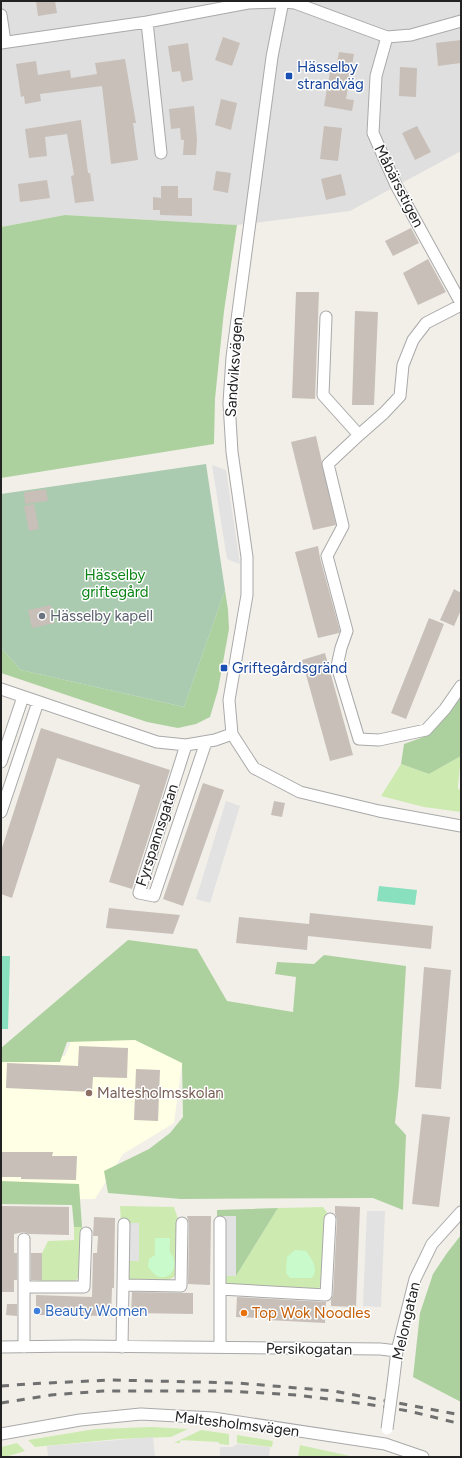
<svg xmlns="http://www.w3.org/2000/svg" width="462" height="1458" viewBox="0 0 462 1458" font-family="Figtree,sans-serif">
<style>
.residential{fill:#e0dfdf}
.education{fill:#ffffe5}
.grass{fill:#cdebb0}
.forest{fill:#add19e}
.cemetery{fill:#aacbaf}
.park{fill:#c8facc}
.pitch{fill:#88e0be}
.parking{fill:#e2e2e2}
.building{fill:#c7bfb8}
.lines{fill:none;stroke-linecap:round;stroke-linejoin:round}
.street-casing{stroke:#a9a9a9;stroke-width:13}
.street{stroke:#fff;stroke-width:11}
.rail{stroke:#707070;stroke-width:3;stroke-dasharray:8 8;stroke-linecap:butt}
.street-bridge-casing{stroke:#a9a9a9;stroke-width:13;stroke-linecap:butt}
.street-bridge{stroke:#fff;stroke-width:11}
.transit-dot{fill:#1a4fb4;stroke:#fff;stroke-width:1.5}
.worship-dot{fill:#6b7280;stroke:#fff;stroke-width:1.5}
.education-dot{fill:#8d6e63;stroke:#fff;stroke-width:1.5}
.shop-dot{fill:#3f7fe0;stroke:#fff;stroke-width:1.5}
.food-dot{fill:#e8710a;stroke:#fff;stroke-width:1.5}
.labels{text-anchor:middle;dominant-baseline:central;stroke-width:3;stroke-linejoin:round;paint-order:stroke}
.transit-label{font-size:15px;fill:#164399;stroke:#fff;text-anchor:start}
.street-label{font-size:15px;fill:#222;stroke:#fff}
.park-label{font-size:15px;fill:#0c8416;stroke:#fff}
.worship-label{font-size:15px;fill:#5b616d;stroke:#fff;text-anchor:start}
.education-label{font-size:15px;fill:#785e54;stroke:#fff;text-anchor:start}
.shop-label{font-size:15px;fill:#366cbe;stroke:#fff;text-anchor:start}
.food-label{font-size:15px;fill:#c56008;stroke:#fff;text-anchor:start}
</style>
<rect width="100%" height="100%" fill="#f2efe9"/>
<path class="residential" d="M1 1H461V151L350 211 237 225 65 215 1 227Z"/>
<path class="education" d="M189 1012 174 1123 123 1154 95 1199 1 1200V1059L65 1056 80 1020Z"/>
<path class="grass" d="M461 756 458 786V789L461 790V812L424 807 381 796 401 764 429 774Z
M120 1206 174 1207 180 1225 177 1274C167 1286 146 1281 131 1281L127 1275V1261H139V1223H121Z
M323 1207 328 1214 325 1279 320 1287 313 1290 226 1285V1276H236L278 1208Z
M74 1227H82C82 1240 87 1280 70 1284 60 1286 45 1284 35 1283V1281L42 1280V1253L48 1241 74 1240Z
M152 1427 188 1429 171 1437 118 1439 35 1447 28 1440 95 1429Z
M201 1430 229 1434V1445L220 1444 218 1442 180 1440V1443H174Z
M237 1435 273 1441 272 1447 237 1443Z
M17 1443 25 1451 5 1457H1V1447Z
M300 1445 350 1456V1457H298Z"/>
<path class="forest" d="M65 215 237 225 224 311 215 399 214 444 1 478V227Z
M225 590 228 610 229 629 218 690 210 717 196 724 178 728 147 722 1 673V648L21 670 184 707Z
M461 696V756L429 774 401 764 404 744 429 735Z
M128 940 197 949 227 1001 293 1012 296 977 275 974 277 962 314 964 324 955 406 966 399 1085 395 1123 406 1135 403 1210 373 1198 181 1199 108 1193 104 1171 149 1149 170 1133 183 1117 182 1063 135 1040 67 1042 60 1062H1V1048Z
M1 1181 79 1184 82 1227H74L72 1205 1 1204Z
M278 1208 236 1276V1216H217V1210Z
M461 1235V1402L413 1377 420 1313 433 1274 447 1253Z"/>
<path class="cemetery" d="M206 464 225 590 184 707 21 670 1 648V494Z"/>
<path class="park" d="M155 1238H170C170 1242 169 1247 170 1251 171 1256 171 1253 173 1257 177 1265 173 1276 164 1277 156 1278 153 1273 148 1267L149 1259 155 1255Z
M295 1250 306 1251C312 1260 319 1268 312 1278H290L286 1273 287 1257Z"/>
<path class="pitch" d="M379 886 417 890 415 905 377 901Z
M1 956H10L8 1029H1Z"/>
<path class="parking" d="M212 465 226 470 240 564 227 559Z
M226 801 240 806 210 903 196 899Z
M367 1211H385L381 1307 363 1306Z
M217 1216H236V1276H217Z
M121 1223H139V1261H121Z
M153 1437 155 1457H48L47 1446Z
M238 1444 270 1447 269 1457H220V1447H232Z"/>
<path class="building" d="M36 1H55L57 13 38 16Z
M223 37 240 43 232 66 215 60Z
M461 40V63L438 66 436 43Z
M188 43 193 80 182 82 180 71 172 72 168 46Z
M339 52 354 54 346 99 354 100 352 111 324 106 330 72 335 73Z
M125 59 136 123H133L138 160 111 164 102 86 40 94 41 101 25 104 24 96 21 97 16 64 36 61 38 75 70 70 71 78 97 74 95 63Z
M400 67 417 68 416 97 399 96Z
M221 99 237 103 231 130 215 125Z
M194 106 197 139 196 155H183L184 140H181L180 128 171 129 169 109Z
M81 120 88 173H90L94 201 75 203 71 176 74 175 67 134 45 137 47 156 29 158 25 129Z
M324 126 342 128 338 161 320 159Z
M417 126 431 152 415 160 402 133Z
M216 171 231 173 228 193 213 190Z
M341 174 346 195 326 200 321 179Z
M47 180 50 198 20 202 18 184Z
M161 186H178V198H192V216L160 215V210H153V197L161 198Z
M411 228 419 243 393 256 385 241Z
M428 259 446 292 418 305 403 273Z
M296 292H319L315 399 292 398Z
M355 311 378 312 374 405H352Z
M316 436 336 525 313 530 291 442Z
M46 489 48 501 25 504 24 492Z
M34 504 39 529 29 531 24 506Z
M318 546 320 558 340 631 339 633 318 638 295 552Z
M454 589 461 593V610L454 626 440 620Z
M51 605 55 623 32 628 28 610Z
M429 618 444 624 406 719 391 713Z
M325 653 353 755 330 761 302 660Z
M41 728 170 770 132 889 109 882 140 785 57 758 12 898 1 894V851Z
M203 783 224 790 183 906 163 899Z
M274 801 285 803 282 817 271 815Z
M109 908 128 910 180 915 173 934 106 928Z
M310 913 433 926 431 949 308 936 307 950 236 943 239 917 309 924Z
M424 967 451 970 441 1089 415 1087Z
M79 1046 128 1048 127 1078 93 1077 92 1092 6 1088 7 1063 78 1066Z
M136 1069 160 1070 158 1121 134 1120Z
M422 1114 450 1117 439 1207 412 1204Z
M1 1152H53L52 1156H77L76 1180 21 1179V1177H1Z
M1 1206 69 1207V1235L29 1234 24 1232 14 1234V1253H17V1280H14V1292H1Z
M335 1206 360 1207 356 1307 331 1306V1300L333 1295 337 1219 335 1214Z
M187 1216H211L210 1285 188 1284 189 1223Z
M94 1217 115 1218 114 1288H112L111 1316 36 1315V1295L92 1297 93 1253H97L98 1236H93Z
M31 1253H42V1280H31Z
M132 1292 193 1293V1314L131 1313Z
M237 1297 326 1302 325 1323 267 1320V1318L236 1317Z
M7 1304H17V1316L6 1315Z"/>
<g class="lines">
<g class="street-casing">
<path id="street" d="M283 1 272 57 232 357 229 403 232 452 247 557V595L229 700 232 734 254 768 300 792 379 811 461 826
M1 15 5 42
M147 22 161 153
M387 37 376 76 373 133 396 185 461 303
M1 43 147 22 248 3 283 2 295 3 387 37 411 35 461 21
M326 317 323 395 359 435 384 413 400 396 403 365 413 340 426 323 461 305
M359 435 328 464 343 526 327 556 347 631 341 648 337 666 359 739 379 740 426 730 445 709 461 686
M1 689 157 742 186 745 215 740 232 734
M186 745 139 893 154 896 206 742
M1 762 23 697
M1 812 38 702
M24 1239V1287
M123 1285 124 1224
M220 1289 326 1295 330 1219
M1 1347 77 1346 380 1349 397 1351
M24 1347V1287H84L86 1233
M122 1347 123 1285 181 1286 182 1223
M220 1347V1222
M393 1384 397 1351 415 1279 432 1244 461 1212
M1 1434 80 1420 141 1414 213 1418 385 1444 423 1457"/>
</g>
<use href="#street" class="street"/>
<path class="rail" d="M1 1386 27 1384 112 1380 238 1383 334 1391 461 1415
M1 1403 51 1395 103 1391H229L297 1395 366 1404 409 1411 461 1424"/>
<g class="street-bridge-casing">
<path id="street-bridge" d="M387 1429 393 1384"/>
</g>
<use href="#street-bridge" class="street-bridge"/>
</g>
<g class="transit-dot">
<rect x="285" y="72" width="8" height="8" rx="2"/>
<rect x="220" y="664" width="8" height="8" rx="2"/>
</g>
<circle class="worship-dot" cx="42" cy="616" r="4"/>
<circle class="education-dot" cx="89" cy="1093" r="4"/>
<circle class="shop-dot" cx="37" cy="1311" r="4"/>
<circle class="food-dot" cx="244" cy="1313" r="4"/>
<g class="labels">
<g class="transit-label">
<text x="297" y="67">Hässelby<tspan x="297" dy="17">strandväg</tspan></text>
<text x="232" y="668">Griftegårdsgränd</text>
</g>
<g class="street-label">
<text transform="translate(399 186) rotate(63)">Måbärsstigen</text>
<text transform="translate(234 367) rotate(-86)">Sandviksvägen</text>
<text transform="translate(157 835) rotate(-72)">Fyrspannsgatan</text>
<text transform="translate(406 1321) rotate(-77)">Melongatan</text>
<text transform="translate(309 1349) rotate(1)">Persikogatan</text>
<text transform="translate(237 1424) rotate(7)">Maltesholmsvägen</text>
</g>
<g class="park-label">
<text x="115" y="575">Hässelby<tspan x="115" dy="17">griftegård</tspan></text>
</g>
<g class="worship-label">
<text x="50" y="616">Hässelby kapell</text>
</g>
<g class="education-label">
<text x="97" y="1093">Maltesholmsskolan</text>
</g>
<g class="shop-label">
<text x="45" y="1311">Beauty Women</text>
</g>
<g class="food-label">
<text x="252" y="1313">Top Wok Noodles</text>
</g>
</g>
<rect width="462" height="1458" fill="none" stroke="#222222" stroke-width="4"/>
</svg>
